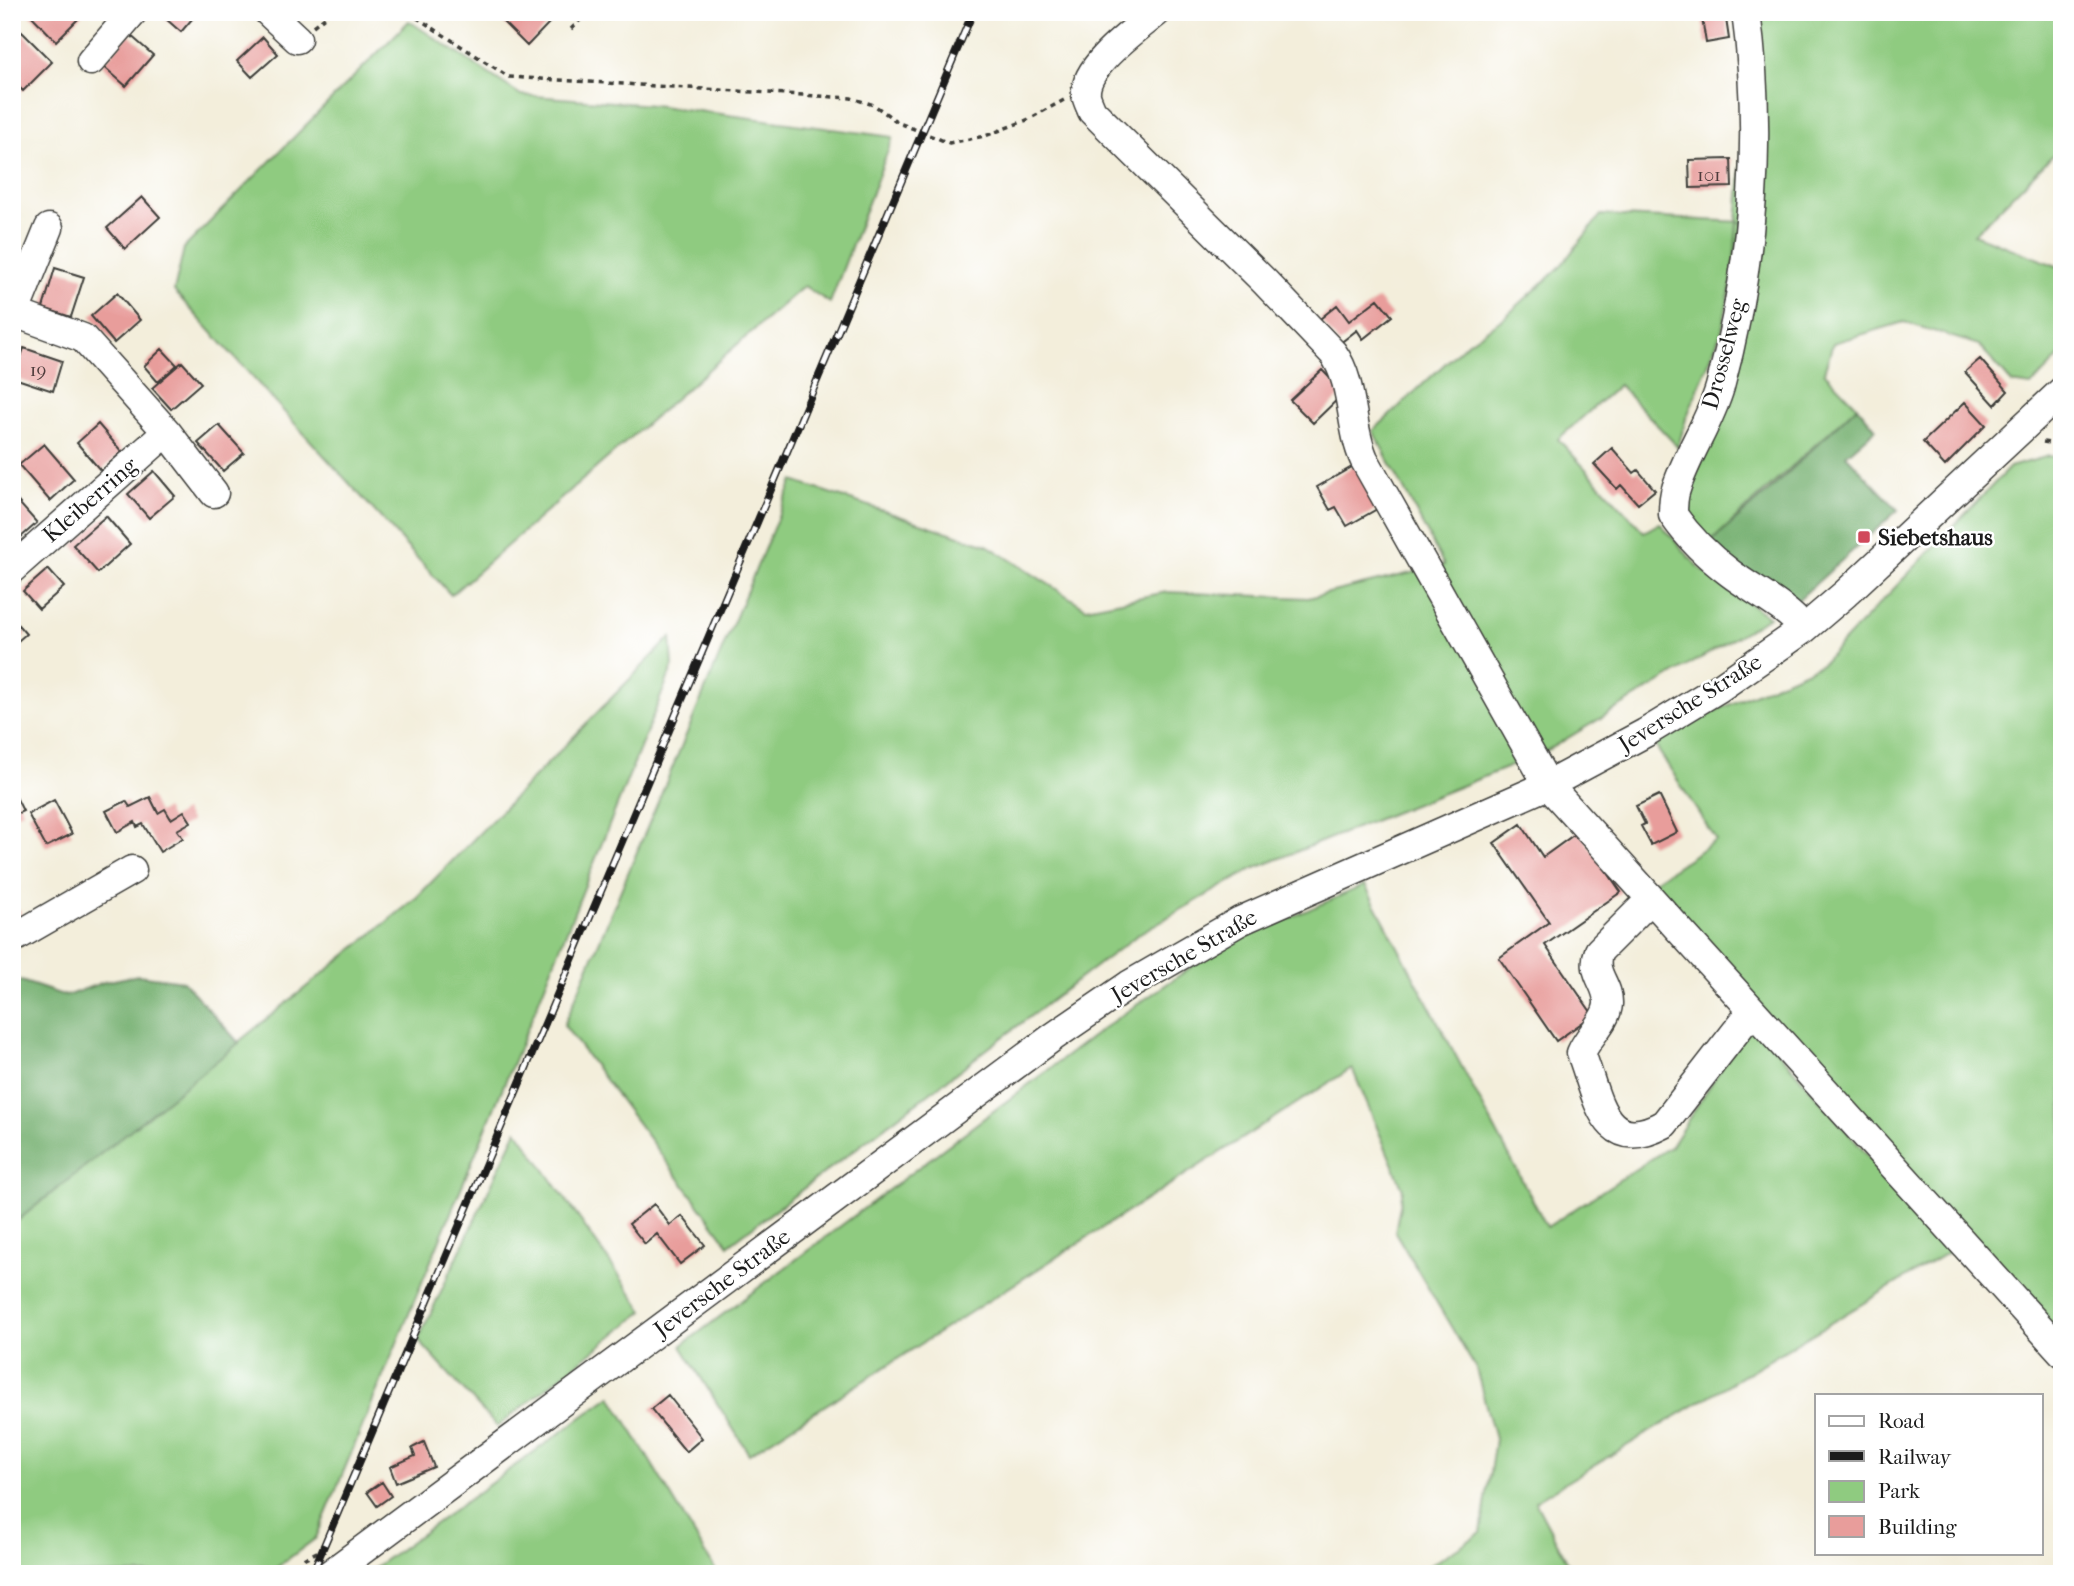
<svg xmlns="http://www.w3.org/2000/svg" width="2074" height="1586" viewBox="0 0 2074 1586" font-family="'IM FELL French Canon',serif">
<style>
.green{fill:#8fcb80;stroke:#56744e;stroke-width:2}
.forest{fill:#73af6e;stroke:#486645;stroke-width:2}
.building{fill:#e89d9b}
.lines{fill:none;stroke-linecap:round;stroke-linejoin:round}
.minor-casing{stroke:#3c3c39;stroke-width:31}
.path{stroke:#3c3c39;stroke-width:3.5;stroke-dasharray:5 5;stroke-linecap:butt}
.minor{stroke:#fff;stroke-width:28}
.rail-casing{stroke:#1c1c1c;stroke-width:8}
.rail{stroke:#fff;stroke-width:5;stroke-dasharray:16;stroke-linecap:butt}
.poi-dot{fill:#d1495b;stroke:#fff;stroke-width:2.5}
.labels{text-anchor:middle;dominant-baseline:central;stroke-width:5;stroke-linejoin:round;paint-order:stroke}
.number-label{font-size:19px;fill:#4f3c3c}
.street-label{font-size:23px;fill:#1c1c1c;stroke:#fff}
.poi-label{font-size:23px;font-weight:bold;fill:#1c1c1c;stroke:#fff;text-anchor:start}
</style>
<rect width="100%" height="100%" fill="#fff"/>
<filter id="ink" filterUnits="userSpaceOnUse"><feTurbulence type="fractalNoise" baseFrequency=".0143" numOctaves="2"/><feDisplacementMap in="SourceGraphic" scale="14" xChannelSelector="R" yChannelSelector="G"/><feConvolveMatrix kernelMatrix="1 2 1 2 8 2 1 2 1" color-interpolation-filters="sRGB"/></filter>
<filter id="wash" filterUnits="userSpaceOnUse"><feTurbulence type="fractalNoise" baseFrequency=".00686" numOctaves="4" result="noise"/><feDisplacementMap in="SourceGraphic" scale="28" xChannelSelector="R" yChannelSelector="G"/><feGaussianBlur stdDeviation="1.57" result="paint"/><feColorMatrix in="noise" values="0 0 0 0 0 0 0 0 0 0 0 0 0 0 0 0 0 1.4 0 .05"/><feComposite in="paint" operator="in"/></filter>
<g filter="url(#wash)">
<rect width="100%" height="100%" fill="#f3eedb"/>
<path class="green" d="M1753 12H2062V146L1974 234 2062 268V354L2031 386 2012 383 1979 345 1904 322 1833 343 1824 372 1857 406 1705 547 1680 514 1723 406Z
M409 21 521 95 653 105 893 137 830 303 804 286 451 595 174 291 184 248Z
M1601 215 1743 222 1722 330 1686 419 1678 447 1619 385 1558 439 1644 532 1660 523 1698 567 1769 617 1541 754 1253 869 1140 933 729 1245 564 1025 793 481 987 545 1086 608 1167 592 1308 598 1444 565 1373 431 1466 344 1504 318 1559 268Z
M2049 456 2062 458V1342L1645 887 1716 840 1651 739 1822 664 2010 467Z
M671 637 673 666 535 1010 316 1538 268 1574H12V1225L415 899Z
M1365 885 1547 1227 1671 1146 1752 1021 1950 1251 1535 1501 1574 1574H1416L1481 1533 1495 1439 1476 1369 1395 1232 1403 1189 1352 1068 749 1454 681 1346 1109 1024 1216 950Z
M517 1130 644 1311 497 1427 418 1340Z
M611 1396 718 1574H374V1568Z"/>
<path class="forest" d="M1857 406 1876 429 1846 455 1898 510 1789 608 1705 547 1768 492Z
M138 975 183 981 239 1043 12 1225V978L66 996 104 982Z"/>
<g id="blocks">
<path class="building" d="M28 12H80L82 15 56 41Z
M158 12H198L181 32Z
M511 12H541L550 22 527 46 502 21Z
M1701 12H1725L1729 39 1706 43Z
M22 32 52 62 23 91 12 80V41Z
M129 34 153 55 126 86 102 65Z
M263 37 278 54 252 77 237 61Z
M1731 159 1732 187 1690 188 1689 160Z
M142 197 160 217 125 249 107 228Z
M55 268 84 277 71 317 43 308Z
M117 293 140 320 114 343 91 316Z
M1378 299 1392 316 1363 339 1357 330 1339 344 1320 319 1337 305 1349 321Z
M24 348 62 361 53 391 14 378Z
M162 349 177 365 158 382 144 366Z
M1980 359 2008 391 1995 405 1965 372Z
M182 362 201 383 171 409 152 388Z
M1322 370 1344 393 1313 423 1290 400Z
M1965 402 1986 425 1945 466 1923 442Z
M98 424 122 452 101 471 77 443Z
M219 425 244 453 223 471 198 443Z
M44 444 74 479 50 501 19 465Z
M1612 448 1634 473 1638 470 1655 490 1638 504 1621 485 1617 489 1594 464Z
M1359 463 1377 509 1347 526 1336 507 1330 510 1317 487Z
M154 471 175 496 149 518 128 494Z
M12 495 37 523 12 545Z
M106 516 130 544 98 573 73 545Z
M48 569 64 587 39 609 23 591Z
M12 618 26 634 12 646Z
M14 793 23 811 12 816V794Z
M1659 795 1677 832 1651 845 1641 826 1645 824 1636 806Z
M150 797 158 813 165 809 171 819 184 811 191 822 177 830 183 838 160 852 143 824 137 827 135 822 117 832 106 811 126 801 130 807Z
M54 800 72 834 46 847 28 814Z
M1521 824 1543 857 1579 831 1621 892 1545 945 1593 1015 1556 1041 1499 958 1549 922 1494 843Z
M12 906 21 911 12 932Z
M654 1204 670 1225 682 1216 705 1245 680 1264 657 1234 645 1244 629 1224Z
M668 1395 702 1438 686 1452 651 1409Z
M424 1442 434 1467 396 1483 390 1467 415 1456 412 1448Z
M382 1482 391 1496 377 1506 367 1492Z"/>
</g>
</g>
<g filter="url(#ink)">
<use href="#blocks" fill-opacity="0" stroke="#3c3c39" stroke-width="2"/>
<g class="lines">
<g class="minor-casing">
<path id="minor" d="M268 12 297 39
M1157 12C1137 29 1083 66 1086 95 1087 100 1090 106 1092 111L1265 282 1333 353C1355 384 1349 426 1364 459L1548 785 2062 1352
M1746 12C1763 136 1753 266 1720 387 1710 422 1687 454 1676 489 1673 497 1673 507 1673 515 1689 538 1707 556 1730 573 1755 592 1784 605 1804 629
M91 61 133 12
M12 312 83 338 167 432
M15 312 49 228
M12 569 167 432 214 493
M1651 899 1599 951C1590 974 1609 983 1608 1004 1607 1021 1588 1036 1581 1053 1598 1097 1603 1157 1664 1124L1752 1011
M12 939 132 870
M330 1574 1053 1037 1129 985 1240 921 1548 785 1645 733 1719 688 1804 629 1845 594 2062 391"/>
</g>
<path class="path" d="M408 12 509 77 851 98 874 105 899 123 949 143 985 136 1027 120 1064 100
M313 26 331 12
M571 29 588 12
M2053 368 2062 360
M2043 442 2062 445
M291 1574 305 1558 321 1550"/>
<use href="#minor" class="minor"/>
<g class="rail-casing">
<path id="rail" d="M312 1574 973 12"/>
</g>
<use href="#rail" class="rail"/>
</g>
</g>
<rect class="poi-dot" x="1857" y="530" width="14" height="14" rx="3.5"/>
<g class="labels">
<g class="number-label">
<text x="1709" y="175">101</text>
<text x="38" y="370">19</text>
</g>
<g class="street-label">
<text transform="translate(1724 354) rotate(-75)">Drosselweg</text>
<text transform="translate(90 500) rotate(-41)">Kleiberring</text>
<text transform="translate(1690 703) rotate(-32)">Jeversche Straße</text>
<text transform="translate(1184 956) rotate(-30)">Jeversche Straße</text>
<text transform="translate(722 1283) rotate(-37)">Jeversche Straße</text>
</g>
<g class="poi-label">
<text x="1878" y="537">Siebetshaus</text>
</g>
</g>
<rect width="2074" height="1586" fill="none" stroke="#fff" stroke-width="42"/>
<rect x="1815" y="1394" width="228" height="161" fill="#ffffff" stroke="#a4a4a4" stroke-width="2"/>
<rect x="1829" y="1416" width="35" height="10" fill="#ffffff" stroke="#a4a4a4" stroke-width="2"/>
<text x="1878" y="1428" font-size="21" fill="#1c1c1c">Road</text>
<rect x="1829" y="1451" width="35" height="10" fill="#1c1c1c" stroke="#a4a4a4" stroke-width="2"/>
<text x="1878" y="1464" font-size="21" fill="#1c1c1c">Railway</text>
<rect x="1829" y="1481" width="35" height="21" fill="#8fcb80" stroke="#a4a4a4" stroke-width="2"/>
<text x="1878" y="1498" font-size="21" fill="#1c1c1c">Park</text>
<rect x="1829" y="1516" width="35" height="21" fill="#e89d9b" stroke="#a4a4a4" stroke-width="2"/>
<text x="1878" y="1534" font-size="21" fill="#1c1c1c">Building</text>
</svg>
